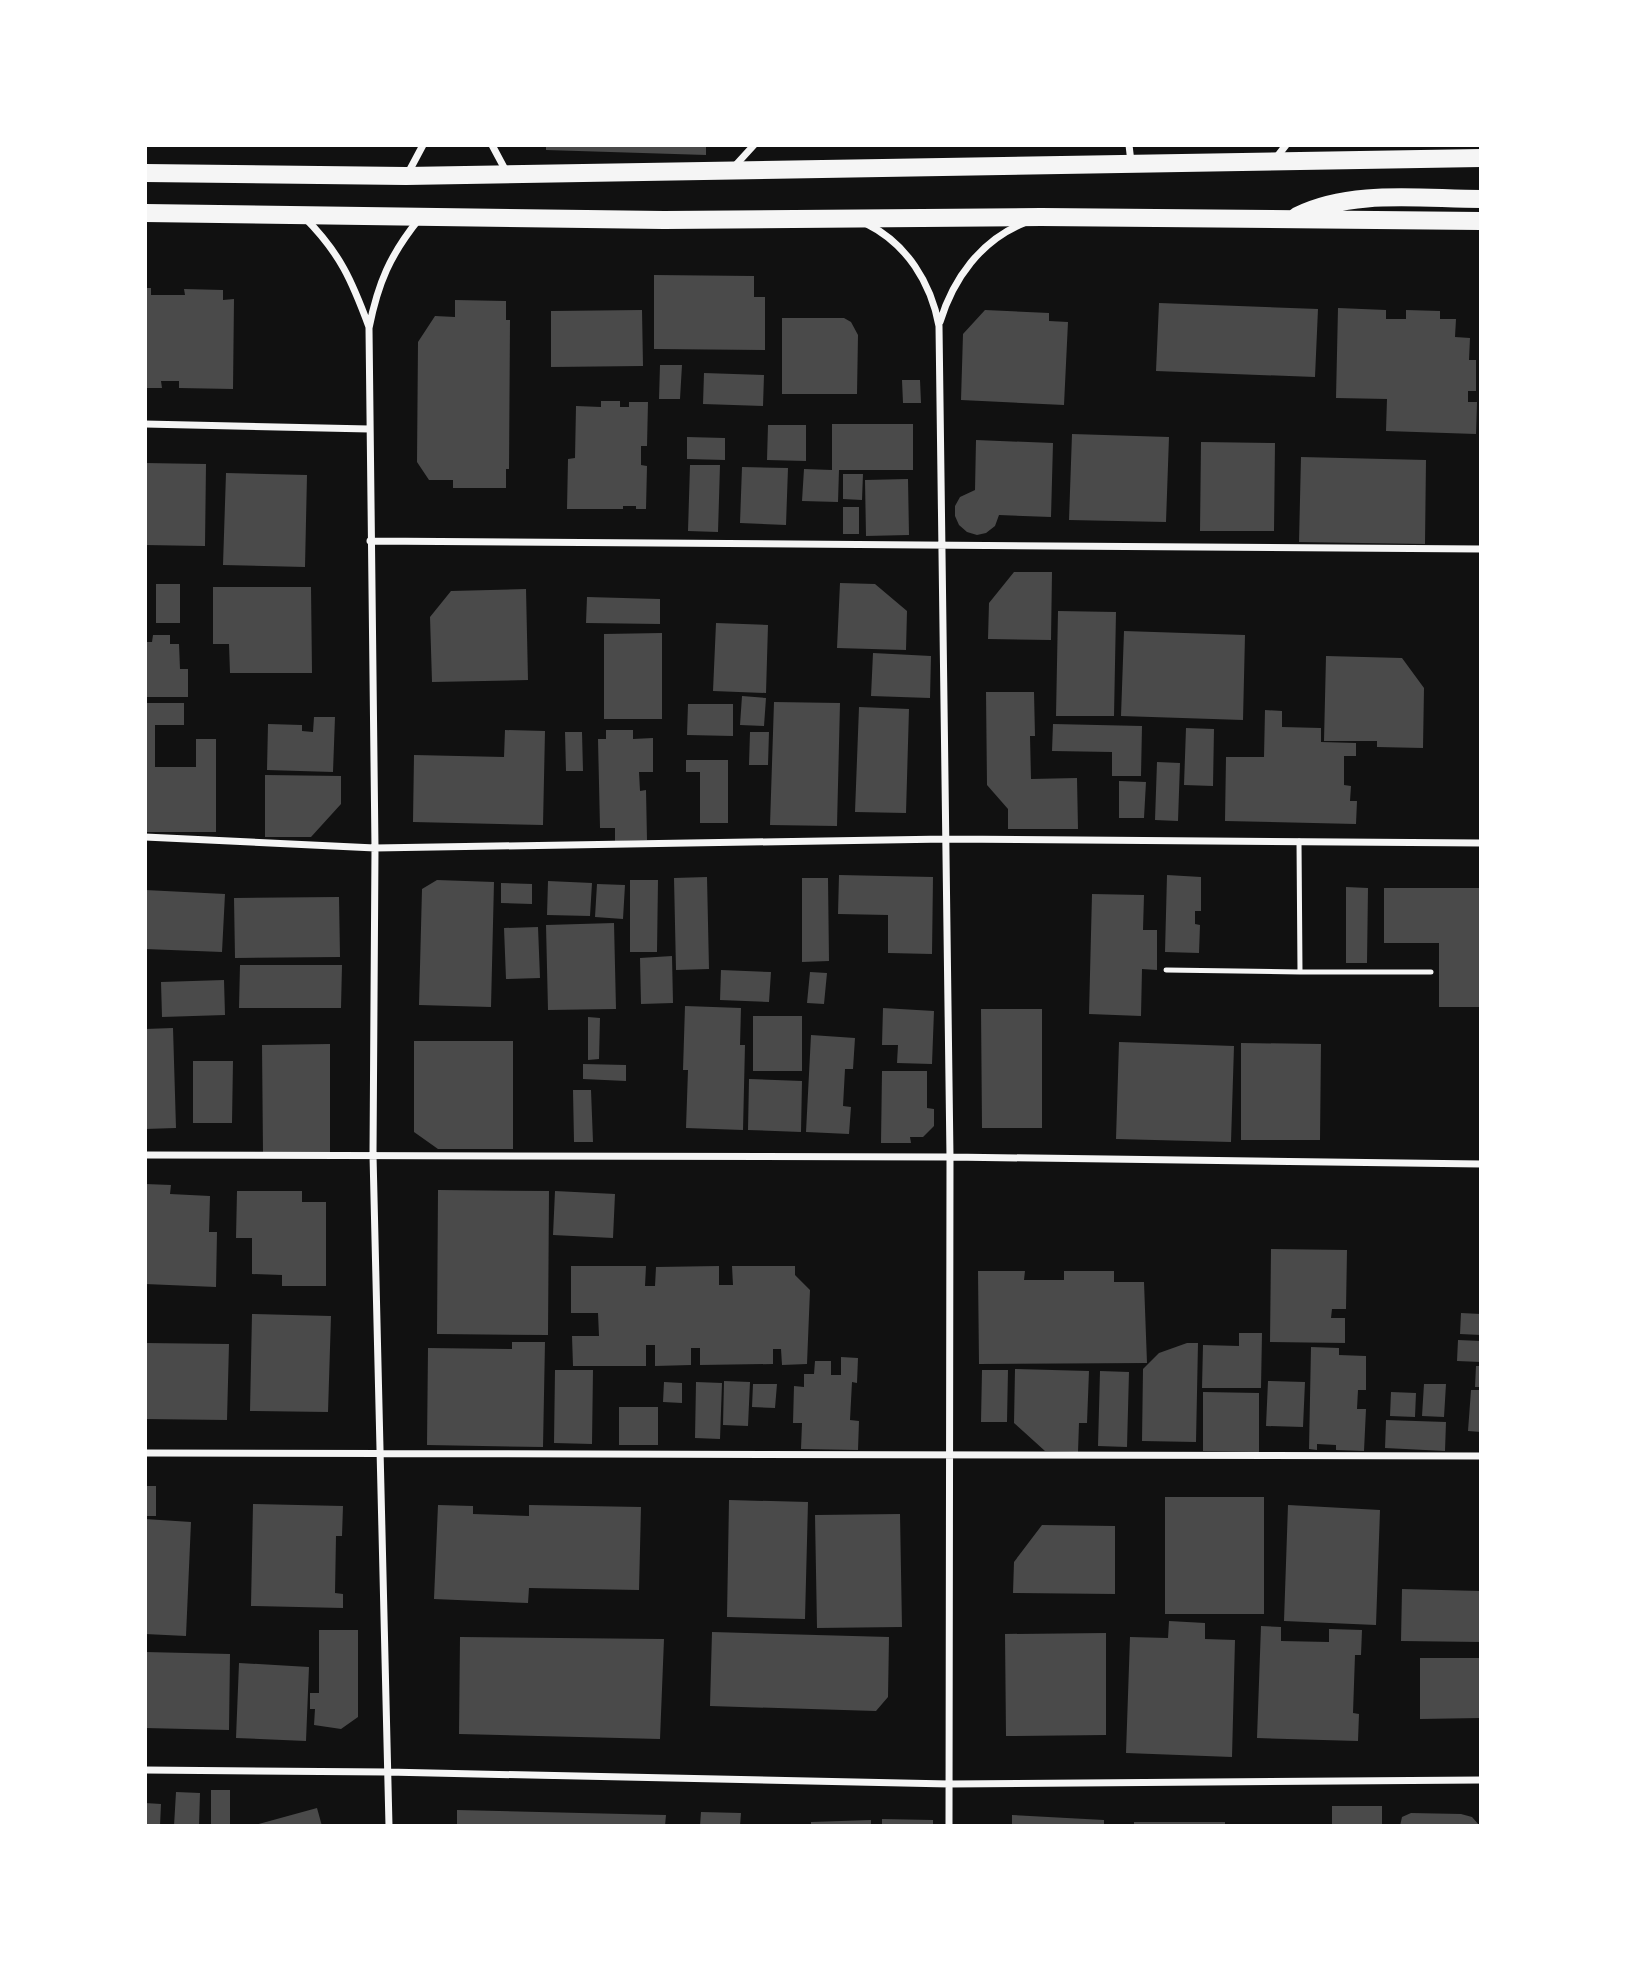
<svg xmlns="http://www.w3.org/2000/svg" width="1626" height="1971" viewBox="0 0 1626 1971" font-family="'DejaVu Sans',sans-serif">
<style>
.building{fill:#4a4a4a}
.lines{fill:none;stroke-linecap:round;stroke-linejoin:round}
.service{stroke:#f5f5f5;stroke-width:5}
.minor{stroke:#f5f5f5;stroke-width:7}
.primary{stroke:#f5f5f5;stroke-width:18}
</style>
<rect width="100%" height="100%" fill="#111"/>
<path class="building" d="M546 145H706V155L546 150Z
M654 275 754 276V297H765V350L654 349Z
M145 288H151V295H185L184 289 223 290V300L234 299 233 389 179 388V381H161L162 388H145Z
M455 300 506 301V320H510L509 469H506V488H453V480H429L417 462 418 342 435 316 455 317Z
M1159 303 1318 309 1315 377 1156 371Z
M1338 308 1386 310V319H1406V310L1440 311V319H1456L1455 337 1470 338 1469 360H1476V391H1468V402H1477L1476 434 1386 431 1387 399 1336 398Z
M642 310 643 366 551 367V311Z
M985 310 1049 313V321L1068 322 1064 405 961 400 963 334Z
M782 318H844L851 322 858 335 857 394H782Z
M660 365H682L680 399H659Z
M704 373 764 375 763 406 703 404Z
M902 380H920L921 403H903Z
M601 401H620V407H629V402H648L647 446H641V465L647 466 646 509H636V506H623V509H567L568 459 575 458 576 406 601 407Z
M832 424H913V470H839L838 502 802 501 804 469 832 470Z
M768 425H806V461L767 460Z
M1072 434 1169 437 1166 522 1069 520Z
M687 437 725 438V460L687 459Z
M976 440 1053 443 1051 517 999 515 995 526 986 533 977 535 967 532 959 525 955 516V506L960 497 975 490Z
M1201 442 1275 443 1274 531H1200Z
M1301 457 1426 460 1425 544 1299 542Z
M145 463 206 464 205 546 145 545Z
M690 465H720L718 532 688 531Z
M742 467 788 468 786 525 740 523Z
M226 473 307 475 305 567 223 565Z
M843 474H863L862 500 843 499Z
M908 479 909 535 866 536 865 480Z
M843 507H859V534H843Z
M1014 572H1052L1051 640 988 639 989 603Z
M840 583 875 584 907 611 906 650 837 648Z
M156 584H180V623H156Z
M213 587H311L312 673H230L229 644H213Z
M526 589 528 680 432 682 430 617 451 591Z
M587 597 660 599V624L586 623Z
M1058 611 1116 612 1114 716H1056Z
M716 623 768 625 766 693 713 691Z
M1124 631 1245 635 1243 720 1121 716Z
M662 633V719H604V634Z
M153 635H170V644H179L180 669H188V697H145V642H152Z
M873 653 931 656 930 698 871 696Z
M1326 656 1402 658 1424 688 1423 748 1377 747V741H1324Z
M986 692H1034L1035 736H1030L1031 779 1077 778 1078 829H1008V809L987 785Z
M742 696 766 698 764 726 740 725Z
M774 702 840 703 837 826 770 825Z
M145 703H184V725H155V767H196V739H216V832H145Z
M688 704H733V736L687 735Z
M859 707 909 709 906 813 855 812Z
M1265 710 1282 711V727L1321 728V742L1356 743V756H1344V785L1351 786 1350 801H1357L1356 824 1225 821 1226 757H1264Z
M314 717H335L333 772 267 770 268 724 302 725V731L313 732Z
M1053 724 1142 726 1141 776H1112V752L1052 751Z
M1186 728 1214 729 1213 786 1184 785Z
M505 730 545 731 543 825 413 822 414 755 504 757Z
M606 730H633V739L653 738V772H639L640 791 646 790 647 840 615 841V828H600L598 739H606Z
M565 732H582L583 771H566Z
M750 732H769L768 765H749Z
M686 760H728V823H700V772H686Z
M1157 762 1180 763 1178 821 1155 820Z
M265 775 341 776V804L311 837H265Z
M1119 781 1146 782 1144 818H1119Z
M839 875 933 877 932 954 888 953V915L838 914Z
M1167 875 1201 877V911H1195V924L1200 925 1199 953 1165 952Z
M707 877 709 969 676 970 674 878Z
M802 878H828L829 961 802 962Z
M437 880 494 882 491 1007 419 1005 422 889Z
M630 880H658L657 952H630Z
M548 881 592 883 590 916 547 915Z
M501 883 532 884V904L501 903Z
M597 884 625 885 623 919 595 917Z
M1346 887 1368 888 1367 963H1346Z
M1384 888H1481V1007H1439V943H1384Z
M145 890 225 894 222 952 145 949Z
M1092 894 1144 895 1143 930H1157V970L1142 969 1141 1016 1089 1014Z
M339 897 340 957 235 958 234 898Z
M614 923 616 1009 548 1010 546 925Z
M538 927 540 978 506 979 504 928Z
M672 956 673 1003 641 1004 640 958Z
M240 965H342L341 1008H239Z
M721 970 771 972 769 1002 720 1000Z
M810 972 827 973 824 1004 807 1003Z
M224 980 225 1015 162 1017 161 982Z
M685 1006 741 1008 740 1045H745L743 1130 686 1128 688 1070H683Z
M883 1008 934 1011 932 1064 897 1063 898 1045H882Z
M981 1009H1042V1128H982Z
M753 1016H802V1071H753Z
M588 1017 600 1018 599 1059 588 1060Z
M173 1028 176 1128 145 1129V1029Z
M811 1035 855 1038 853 1069H845L843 1106 851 1107 849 1134 806 1132Z
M414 1041H513V1149H438L414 1132Z
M1119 1042 1234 1046 1231 1142 1116 1139Z
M1241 1043 1321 1044 1320 1140H1241Z
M330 1044V1153H263L262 1045Z
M193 1061H233L232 1123H193Z
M583 1064 626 1065V1081L583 1079Z
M882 1071H927V1108L934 1109V1126L923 1137H910L911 1143H881Z
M749 1079 802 1081 801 1132 748 1130Z
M573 1090H591L593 1142H574Z
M145 1184 171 1185 170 1194 210 1196 209 1232H217L216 1287 145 1284Z
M438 1190 549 1191 548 1335 437 1334Z
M237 1191H302V1202H326V1286H282V1275L252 1274V1238H236Z
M555 1191 615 1194 613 1238 553 1235Z
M1271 1249 1347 1250 1346 1309H1332L1331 1318H1345V1343L1270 1342Z
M571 1266H646L645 1286H655L656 1267 719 1266V1285H733L732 1266H795V1275L810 1290 807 1364 782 1365 781 1349H773V1364L700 1365V1348H691V1365L655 1366V1345H646V1366H573L572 1336H599L598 1313H571Z
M978 1271H1025L1024 1280H1064V1271H1114V1282H1144L1147 1363 979 1364Z
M1461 1313 1481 1314V1335L1460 1334Z
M252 1314 331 1316 328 1412 250 1411Z
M1239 1333H1262L1261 1388H1202L1203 1345 1239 1346Z
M1458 1340 1481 1341V1362L1457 1361Z
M512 1342H545L543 1447 427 1445 428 1348 512 1349Z
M145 1343 229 1344 227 1420 145 1419Z
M1187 1343H1198L1196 1442 1142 1441 1143 1369 1159 1353Z
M1311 1347 1339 1348V1355L1366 1356V1390H1358L1357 1409H1366L1364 1451 1336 1450V1445L1317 1444V1450L1309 1449Z
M841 1357 858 1358 857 1383 852 1382 850 1420 859 1421 858 1450 801 1449 802 1423H793L794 1386 804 1387V1374H814L815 1361H831V1375H841Z
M1476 1366H1481V1387H1475Z
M1015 1369 1089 1371 1087 1423H1079L1078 1452 1045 1451 1014 1423Z
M555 1370H593L592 1444 554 1443Z
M982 1370H1008L1007 1422H981Z
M1100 1371 1129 1372 1127 1447 1098 1446Z
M724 1381 750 1382 748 1426 723 1425Z
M1268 1381 1305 1382 1303 1427 1266 1426Z
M664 1382 682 1383V1403L663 1402Z
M696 1382 722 1383 720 1439 695 1438Z
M753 1384H777L775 1408 752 1407Z
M1424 1384H1446L1444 1417 1422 1416Z
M1471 1390H1481V1432L1468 1431Z
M1203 1392 1259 1393V1452L1203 1451Z
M1391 1392 1416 1393 1415 1417 1390 1416Z
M619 1407H658V1445H619Z
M1386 1420 1446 1422 1445 1451 1385 1448Z
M145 1486H156V1516H145Z
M1165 1497H1264V1614H1165Z
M729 1500 808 1502 805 1619 727 1617Z
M253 1504 343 1506 342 1536H336L335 1593 343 1594V1608L251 1606Z
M438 1505 473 1506V1514L529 1516V1505L641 1507 639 1590 529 1588 528 1603 434 1599Z
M1288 1505 1380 1510 1376 1625 1284 1621Z
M900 1514 902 1627 817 1628 815 1515Z
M145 1519 191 1522 186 1636 145 1634Z
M1042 1525 1115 1526V1594L1013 1593 1014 1562Z
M1402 1589 1481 1591V1642L1401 1641Z
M1169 1621 1205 1623V1639L1235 1640 1232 1757 1126 1753 1130 1637 1168 1638Z
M1261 1626 1281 1627V1641L1329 1642V1629L1362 1630 1361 1655H1355L1353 1713 1359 1714 1358 1741 1257 1738Z
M319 1630H358V1717L341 1729 314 1725 315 1709H310V1693H319Z
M712 1632 889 1637 888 1697 876 1711 710 1706Z
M1106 1633V1735L1006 1736 1005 1634Z
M460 1637 664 1639 660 1739 459 1734Z
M145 1652 230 1654 229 1730 145 1728Z
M1420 1658H1481V1718L1420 1719Z
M239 1663 309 1667 306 1741 236 1738Z
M211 1790H230V1826H211Z
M176 1792 200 1793 199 1826H174Z
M145 1803 161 1804 160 1826H145Z
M1332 1806H1382V1826H1332Z
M317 1808 322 1826H255V1825Z
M457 1810 666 1815 665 1826H457Z
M701 1812 741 1813 740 1826H700Z
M1411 1813 1461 1814 1472 1817 1480 1826H1400L1402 1817Z
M1012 1815 1104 1820V1826H1012Z
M882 1819 933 1820V1826H882Z
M871 1820V1826H811V1822Z
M1134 1822H1225V1826H1134Z"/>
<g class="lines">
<path class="service" d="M1166 970 1300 972 1299 841
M1300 972H1431"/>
<path class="minor" d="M492 145 507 173
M1129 145 1131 162
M1276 158 1286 145
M733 168 754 145
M407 175 423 145
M305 218C340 253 352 281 369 327
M867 224C907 244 931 283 939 326L950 1157 949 1826
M940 322C953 279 981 240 1024 223
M145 424 369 429
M370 541 1481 549
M145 837 375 848 946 839 1481 843
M145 1155 950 1157 1481 1164
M145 1453 1481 1456
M145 1770 387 1772 949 1784 1481 1780
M389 1826 373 1155 375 848 369 328C378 283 390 255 419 219"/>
<path class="primary" d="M145 173 406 176 1481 158
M145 213 664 220 1041 217 1481 221
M1297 216C1351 189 1421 199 1481 199"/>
</g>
<rect width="1626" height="1971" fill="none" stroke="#ffffff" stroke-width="294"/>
</svg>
